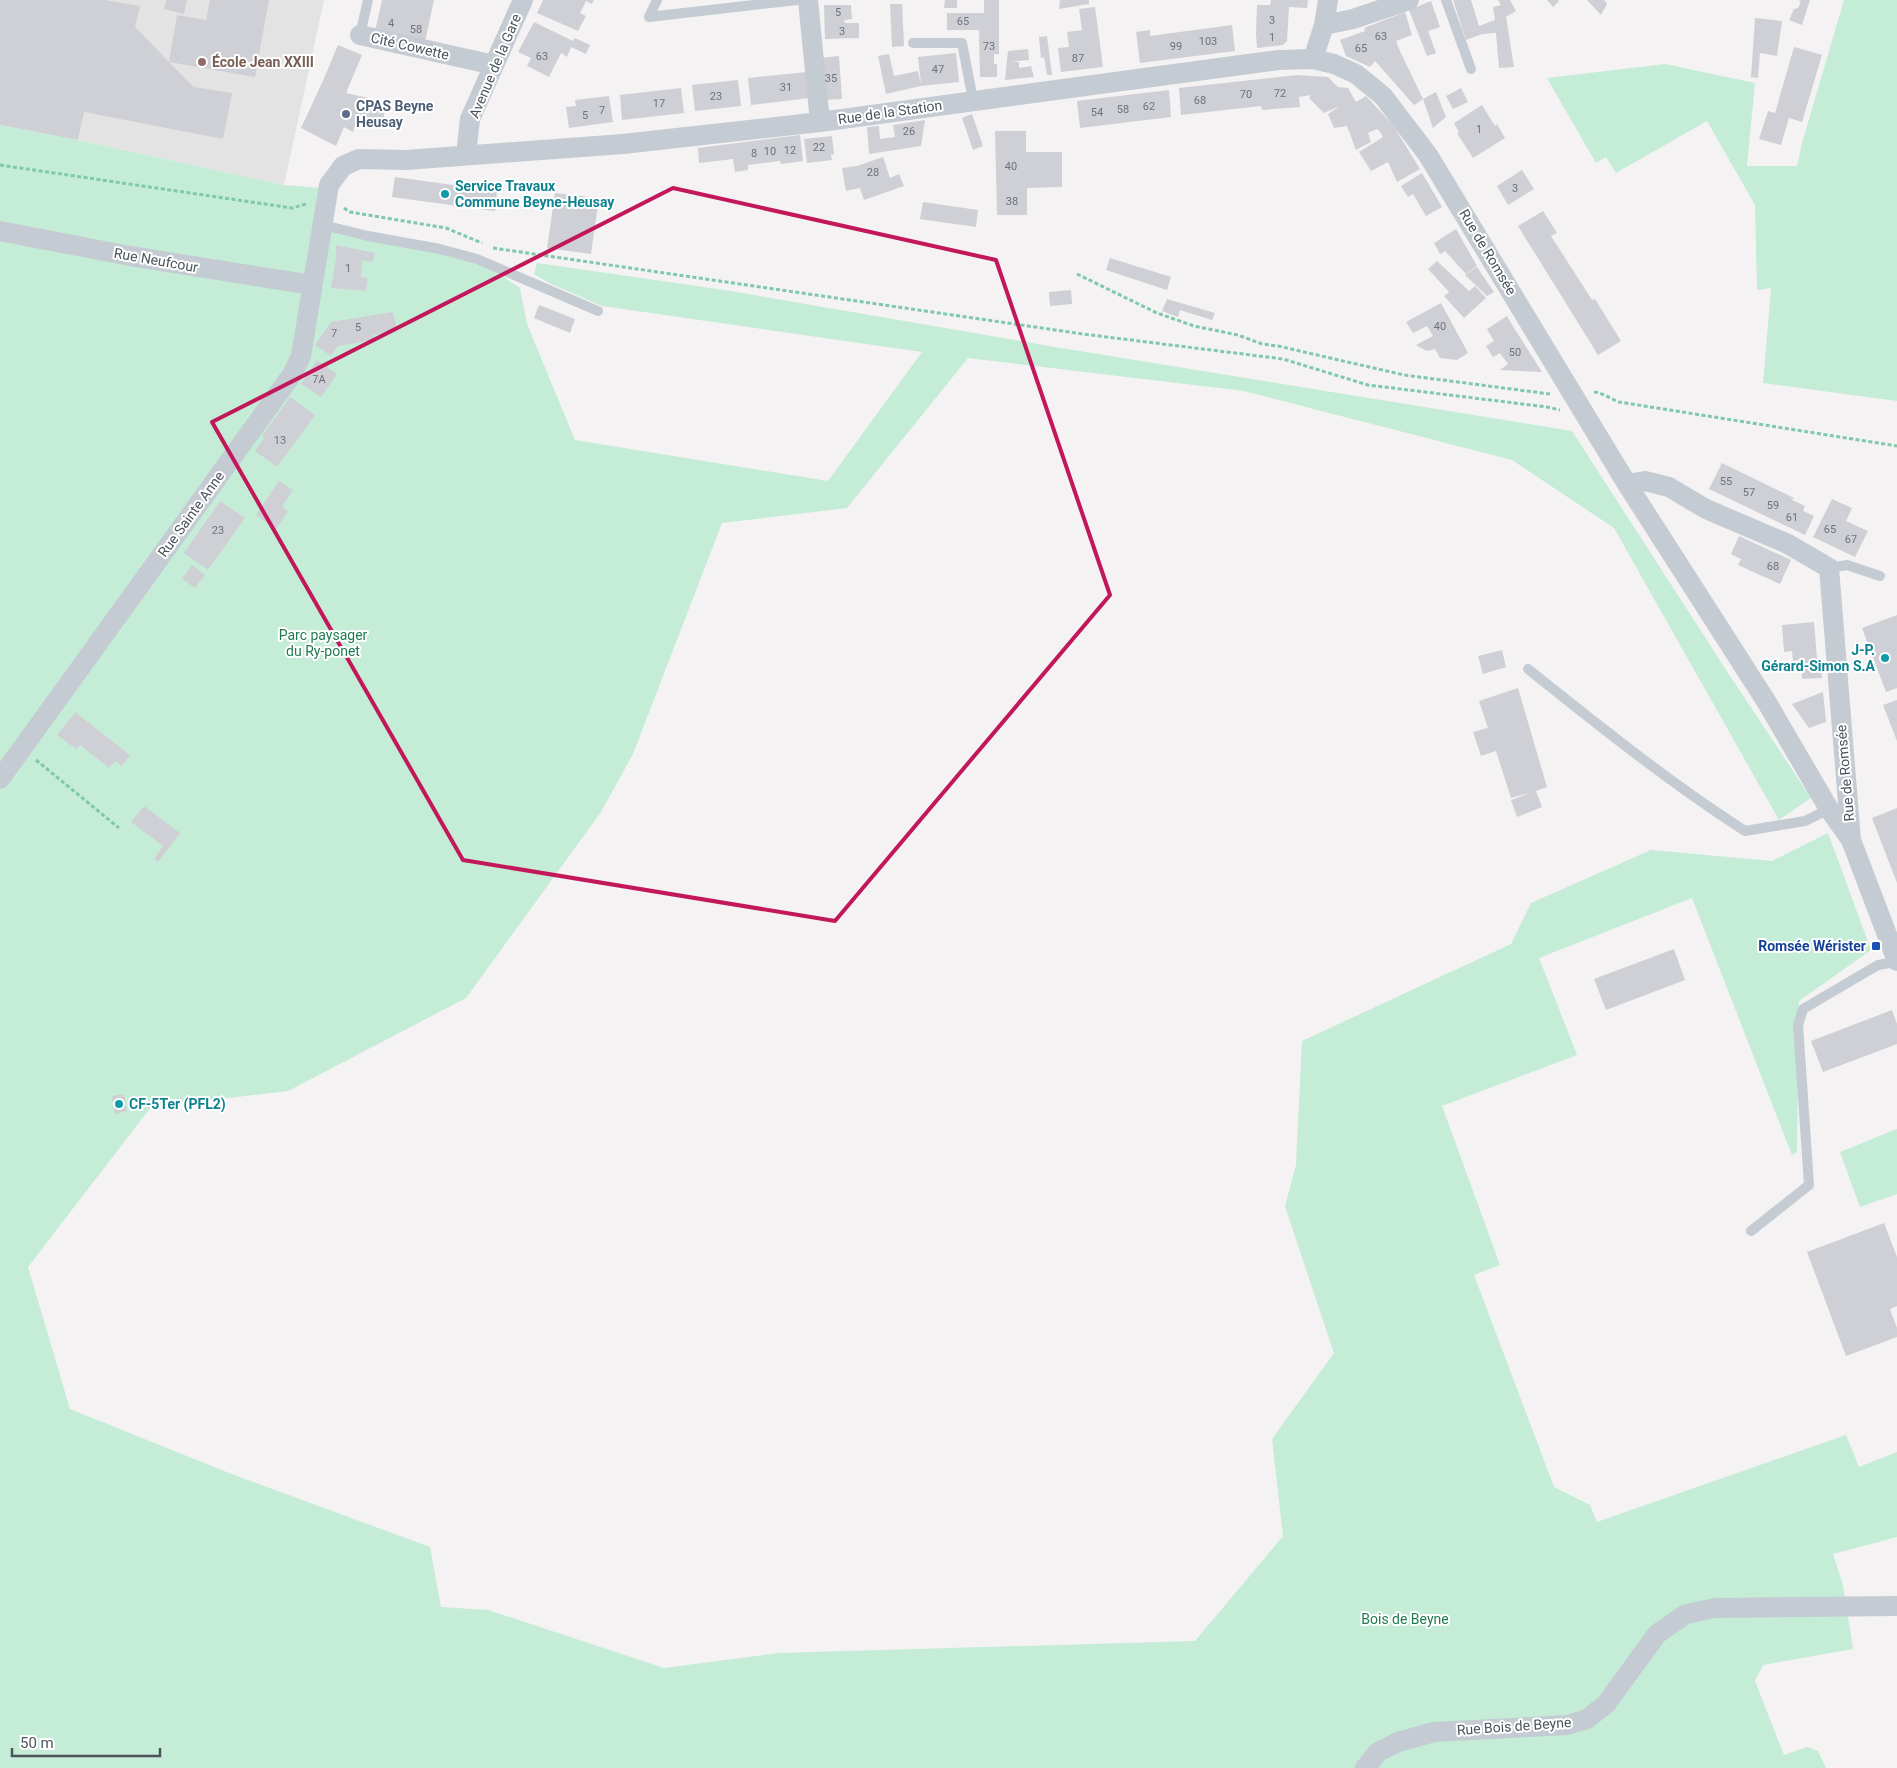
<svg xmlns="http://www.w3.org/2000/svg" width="1897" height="1768" viewBox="0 0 1897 1768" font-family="Roboto,sans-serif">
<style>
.education{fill:#e4e3e3}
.green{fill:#c5ecd7}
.building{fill:#cfd0d5}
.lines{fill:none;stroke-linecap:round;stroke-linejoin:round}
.path{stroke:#7fc8a9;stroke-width:3;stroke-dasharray:4 2.5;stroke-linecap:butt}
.service{stroke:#c4cbd2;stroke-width:10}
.minor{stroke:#c4cbd2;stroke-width:20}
.marked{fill:none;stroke:#c2185b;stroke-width:4;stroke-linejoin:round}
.education-dot{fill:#8d6e63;stroke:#fff;stroke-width:2}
.service-dot{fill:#5c6f8a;stroke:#fff;stroke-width:2}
.culture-dot{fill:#0f9aa8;stroke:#fff;stroke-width:2}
.transit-dot{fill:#1a4fb4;stroke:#fff;stroke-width:2}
.labels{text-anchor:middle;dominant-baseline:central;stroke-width:4;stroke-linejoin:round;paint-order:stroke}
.number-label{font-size:11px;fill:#6c727b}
.street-label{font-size:14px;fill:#4b535d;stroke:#fff}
.education-label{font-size:14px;font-weight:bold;fill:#785e54;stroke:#fff;text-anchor:start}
.service-label{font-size:14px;font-weight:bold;fill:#4e5e75;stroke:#fff;text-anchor:start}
.culture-label{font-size:14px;font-weight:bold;fill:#0d838f;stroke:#fff;text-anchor:start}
.park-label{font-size:14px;fill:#207a53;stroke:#fff}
.transit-label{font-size:14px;font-weight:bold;fill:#164399;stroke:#fff;text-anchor:end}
</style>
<rect width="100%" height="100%" fill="#f4f2f2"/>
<path class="education" d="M105 0H324L284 185 78 140Z"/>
<path class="green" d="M1844 0H1897V401L1763 383 1771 288 1757 290 1755 205 1707 121 1616 173 1606 157 1596 163 1547 78 1665 64 1755 83 1747 166H1797L1802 143Z
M0 125 78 140 284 185 321 188 323 225 477 259 520 288 527 324 575 440 828 481 922 352 602 306 549 283 534 274 537 263 725 290 1055 347 1572 431 1730 676 1811 798 1779 820 1614 528 1512 460 1244 391 968 358 847 508 722 523 633 754 601 812 466 998 288 1091 151 1107 28 1267 70 1409 229 1473 430 1547 441 1607 488 1610 664 1668 779 1653 1195 1641 1283 1536 1272 1439 1334 1353 1285 1206 1296 1165 1302 1041 1511 944 1531 903 1651 850 1772 861 1828 833 1871 950 1799 1001 1797 1152 1792 1155 1692 898 1539 958 1577 1055 1442 1106 1500 1265 1474 1275 1554 1487 1590 1505 1597 1522 1846 1435 1859 1467 1897 1452V1537L1833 1554 1843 1585 1853 1649 1763 1665 1755 1681 1784 1755 1807 1747 1818 1751 1826 1768H0Z
M1897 1129V1194L1860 1207 1840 1152Z"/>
<path class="building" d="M0 0H105L140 6 135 27 169 62 177 15 206 20 210 0H269L255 77 169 62 194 87 232 93 223 139 84 112 78 140 0 125Z
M166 0H187L184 14 164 9Z
M382 0H434L425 42 375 31Z
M543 0H594L592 4 586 1 580 13 586 16 578 31 537 13Z
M945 0H957V8H944Z
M984 0H999V54H994V64H997V77H980L979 30H947V13H984Z
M1060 0H1089V4L1059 9Z
M1271 0H1308L1307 8 1289 7 1287 41 1283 45 1257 48 1256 34 1257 5H1270Z
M1453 0H1471L1479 26 1495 20 1493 7 1501 5 1498 0H1510L1516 11 1506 17 1514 67 1499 68 1496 33 1482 34 1466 40Z
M1547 0H1558L1559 1 1553 7Z
M1587 0H1604L1607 4 1601 15Z
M1797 0H1810L1802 25 1789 20 1794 9 1798 8 1801 1Z
M1431 1 1440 27 1428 31 1436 53 1427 56 1409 10Z
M890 4H902L904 46 892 47Z
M824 5H851L852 19 844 20 845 23H859V38L825 39Z
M1095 7 1103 67 1061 72 1058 48 1069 47 1067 32 1082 30 1079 9Z
M1405 12 1412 35 1396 41 1399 49 1423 99 1436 92 1446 117 1433 128 1423 99 1414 105 1375 61 1370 67 1346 56 1340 40 1365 31 1364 28Z
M1755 18 1782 21 1777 56 1760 53 1758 78 1751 77Z
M534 22 573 41 575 38 590 45 586 54 571 47 567 57 561 53 549 77 527 66 531 58 518 52Z
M1232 25 1235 51 1140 63 1136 32 1150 30V36Z
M1047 36 1052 75H1047L1044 57 1041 58 1039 37Z
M338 45 362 55 346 93 386 102 382 129 355 126 353 132 344 127 336 146 301 128 322 83Z
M1794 47 1822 55 1802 122 1789 118 1781 145 1759 139 1768 111 1775 113Z
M1028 49 1029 60 1010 62H1019V68L1031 66 1034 77 1005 80 1008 51Z
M956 53 959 82 921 86 886 94 878 56 889 54 894 76 918 71 921 84 918 57Z
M839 56 842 99 823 100 821 58Z
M807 72 810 98 751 105 748 78Z
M1297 75 1328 77 1338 87 1348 88 1356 102 1366 96 1393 125 1420 169 1397 182 1388 162 1371 171 1359 152 1383 137 1380 132 1377 129 1368 133 1371 142 1356 150 1347 126 1334 128 1328 114 1340 106 1324 113 1309 98 1311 95 1299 97 1300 107 1262 110 1261 106 1181 115 1179 88Z
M738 80 741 106 695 111 692 85Z
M681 88 684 113 622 120 620 95Z
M1461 88 1468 102 1453 109 1446 96Z
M1169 90 1171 117 1080 128 1077 101Z
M609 96 613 122 569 128 566 107 576 106 575 100Z
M1482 105 1495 126 1497 124 1505 138 1473 158 1457 133 1459 132 1454 123Z
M972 114 983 146 973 150 962 118Z
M925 120 921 146 869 154 867 127 879 126 880 139 895 137 893 125Z
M995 131H1026V152H1062V187L1027 188V215H997Z
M800 135 803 161 781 164 780 161 748 165V170L735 172 733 159 699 163 698 148Z
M832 136 834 154 831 155 832 160 807 163 804 139Z
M883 157 890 178 899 174 904 186 864 200 860 188 846 191 842 168 857 166Z
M1522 170 1534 189 1508 205 1497 186Z
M1422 173 1442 207 1426 216 1413 194 1408 197 1401 186Z
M395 177 497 191 495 211 392 197Z
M555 193 599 198 591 254 547 248Z
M923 202 978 210 976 227 920 219Z
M1543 211 1557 233 1551 236 1592 300 1595 299 1621 341 1598 355 1518 226Z
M1456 229 1477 266 1466 274 1445 251 1440 254 1434 243Z
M336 245 375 253 373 262 362 260 361 277 368 278 366 291 331 288 336 258Z
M1110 258 1171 277 1167 290 1106 270Z
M1437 261 1469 291 1475 286 1486 298 1464 318 1444 296 1449 292 1428 269Z
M1477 267 1494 292 1487 296 1465 275Z
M1071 290 1072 304 1050 306 1049 292Z
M1167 299 1215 313 1212 320 1180 310 1178 317 1162 311Z
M1441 303 1468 353 1457 360 1440 358 1435 349 1427 351 1416 345 1433 336 1427 326 1413 333 1406 322Z
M539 305 575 319 570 333 534 318Z
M393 312 397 331 373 335 374 340 338 346 331 356 315 345 331 322Z
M1507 316 1514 328 1542 372 1500 370 1508 364 1500 353 1493 357 1486 346 1494 341 1487 329Z
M317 360 337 374 321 397 301 384Z
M290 397 315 415 277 467 255 451 264 438 262 436Z
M1722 463 1794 498 1792 500 1805 506 1803 511 1814 516 1805 535 1709 489Z
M279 481 293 490 282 507 288 511 276 529 256 515Z
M1832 499 1852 508 1846 521 1868 531 1855 557 1813 537Z
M220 501 245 518 208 570 184 553Z
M1739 536 1791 560 1780 584 1738 565 1741 559 1731 554Z
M192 565 205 575 195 588 182 579Z
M1897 615V688L1886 692 1862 628Z
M1814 622 1817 658H1821L1822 678 1802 679 1801 660 1793 661 1792 651 1784 652 1782 625Z
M1502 650 1506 667 1483 674 1478 656Z
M1518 688 1547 787 1536 791 1542 807 1517 817 1511 800 1530 793 1511 798 1496 751 1481 756 1473 732 1488 728 1479 701Z
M1823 692 1826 722 1809 728 1792 704Z
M1897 700V741L1883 705Z
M75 712 130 755 122 766 115 761 109 768 80 745 76 749 57 735Z
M144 806 180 833 158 862 154 859 163 846 131 822Z
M1897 808V883L1872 818Z
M1674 949 1685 980 1606 1010 1594 979Z
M1892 1010 1897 1024V1044L1823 1072 1811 1041Z
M124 1094 127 1111 115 1114 112 1096Z
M1884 1223 1897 1257V1306L1890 1309 1897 1328V1337L1846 1356 1807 1252Z"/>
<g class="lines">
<path class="path" d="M0 165 292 208 306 204
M344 208 350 212 446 228 482 243
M493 248 1083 334 1283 359 1368 385 1547 407 1560 410
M1077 274 1157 313 1194 326 1238 335 1262 344 1278 346 1404 375 1550 394
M1594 392C1601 392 1611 399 1619 402L1897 446
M36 760 119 828"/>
<path class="service" d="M657 0 649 17 797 0
M1446 0 1471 69
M360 35 368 0
M913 43H962L973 100
M323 225 368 236 440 249 477 259 598 311
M1829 568 1847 565 1880 576
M1528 669C1598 725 1669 782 1745 831L1805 821 1829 809
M1751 1231 1809 1185 1798 1025 1803 1009 1878 965 1897 962"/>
<path class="minor" d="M808 0 820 122
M1324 25 1353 19 1409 0
M360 35 494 65
M1313 59 1324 25 1328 0
M466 155 470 119 523 0
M0 231 130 256 312 285
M1627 484 1645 481 1669 487 1706 509 1788 544 1829 568 1851 840
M0 779 293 373 301 356 329 185 343 166 359 159 406 160 623 144 820 122 1241 65 1279 60 1313 59 1334 64 1356 74 1383 96 1428 155 1627 484 1766 701 1829 809 1851 840 1897 961
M1365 1768 1378 1752 1398 1742 1434 1732 1567 1725 1587 1719 1606 1704 1657 1634 1686 1614 1715 1608 1897 1606"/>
</g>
<path class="marked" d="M673 188 996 260 1110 595 835 921 463 860 212 422Z"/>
<circle class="education-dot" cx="202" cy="62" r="5"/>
<circle class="service-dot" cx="346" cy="114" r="5"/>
<g class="culture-dot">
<circle cx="445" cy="194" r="5"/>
<circle cx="1885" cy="658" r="5"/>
<circle cx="119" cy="1104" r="5"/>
</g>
<rect class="transit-dot" x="1871" y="941" width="10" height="10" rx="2.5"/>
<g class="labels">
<g class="number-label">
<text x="838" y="12">5</text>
<text x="1272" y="20">3</text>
<text x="963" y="21">65</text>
<text x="391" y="23">4</text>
<text x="416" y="29">58</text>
<text x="842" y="31">3</text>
<text x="1381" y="36">63</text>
<text x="1272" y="37">1</text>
<text x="1208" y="41">103</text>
<text x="989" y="46">73</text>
<text x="1176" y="46">99</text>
<text x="1361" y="48">65</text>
<text x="542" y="56">63</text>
<text x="1078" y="58">87</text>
<text x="938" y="69">47</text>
<text x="831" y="78">35</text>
<text x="786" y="87">31</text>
<text x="1280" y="93">72</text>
<text x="1246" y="94">70</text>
<text x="716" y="96">23</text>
<text x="1200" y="100">68</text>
<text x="659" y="103">17</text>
<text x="1149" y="106">62</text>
<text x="1123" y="109">58</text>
<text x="602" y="110">7</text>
<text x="1097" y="112">54</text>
<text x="585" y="115">5</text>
<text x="1479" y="129">1</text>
<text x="909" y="131">26</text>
<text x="819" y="147">22</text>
<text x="790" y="150">12</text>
<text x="770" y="151">10</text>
<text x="754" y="153">8</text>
<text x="1011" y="166">40</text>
<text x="873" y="172">28</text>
<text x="1515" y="188">3</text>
<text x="1012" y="201">38</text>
<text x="348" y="268">1</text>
<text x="1440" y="326">40</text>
<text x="358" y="327">5</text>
<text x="334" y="333">7</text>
<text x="1515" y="352">50</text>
<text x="319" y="379">7A</text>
<text x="280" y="440">13</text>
<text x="1726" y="481">55</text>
<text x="1749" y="492">57</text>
<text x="1773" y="505">59</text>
<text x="1792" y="517">61</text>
<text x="1830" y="529">65</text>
<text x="218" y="530">23</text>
<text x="1851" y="539">67</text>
<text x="1773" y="566">68</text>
</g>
<g class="street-label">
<text transform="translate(410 46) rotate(13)">Cité Cowette</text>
<text transform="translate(495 66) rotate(-67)">Avenue de la Gare</text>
<text transform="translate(890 112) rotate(-8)">Rue de la Station</text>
<text transform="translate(1488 252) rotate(59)">Rue de Romsée</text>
<text transform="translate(156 260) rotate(10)">Rue Neufcour</text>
<text transform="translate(191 514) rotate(-54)">Rue Sainte Anne</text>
<text transform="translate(1845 773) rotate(-95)">Rue de Romsée</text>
<text transform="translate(1514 1726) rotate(-4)">Rue Bois de Beyne</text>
</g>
<g class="education-label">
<text x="212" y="62">École Jean XXIII</text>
</g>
<g class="service-label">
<text x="356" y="106">CPAS Beyne<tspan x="356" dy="16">Heusay</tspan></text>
</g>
<g class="culture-label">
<text x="455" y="186">Service Travaux<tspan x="455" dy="16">Commune Beyne-Heusay</tspan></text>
<text x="1875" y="650" text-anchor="end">J-P.<tspan x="1875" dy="16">Gérard-Simon S.A</tspan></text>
<text x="129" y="1104">CF-5Ter (PFL2)</text>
</g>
<g class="park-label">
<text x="323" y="635">Parc paysager<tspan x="323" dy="16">du Ry-ponet</tspan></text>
<text x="1405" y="1619">Bois de Beyne</text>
</g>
<g class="transit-label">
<text x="1866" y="946">Romsée Wérister</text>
</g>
</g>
<path d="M12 1748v8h148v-8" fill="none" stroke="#4b535d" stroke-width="2.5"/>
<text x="20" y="1748" font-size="15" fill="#4b535d" stroke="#ffffff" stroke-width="4" paint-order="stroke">50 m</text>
</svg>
